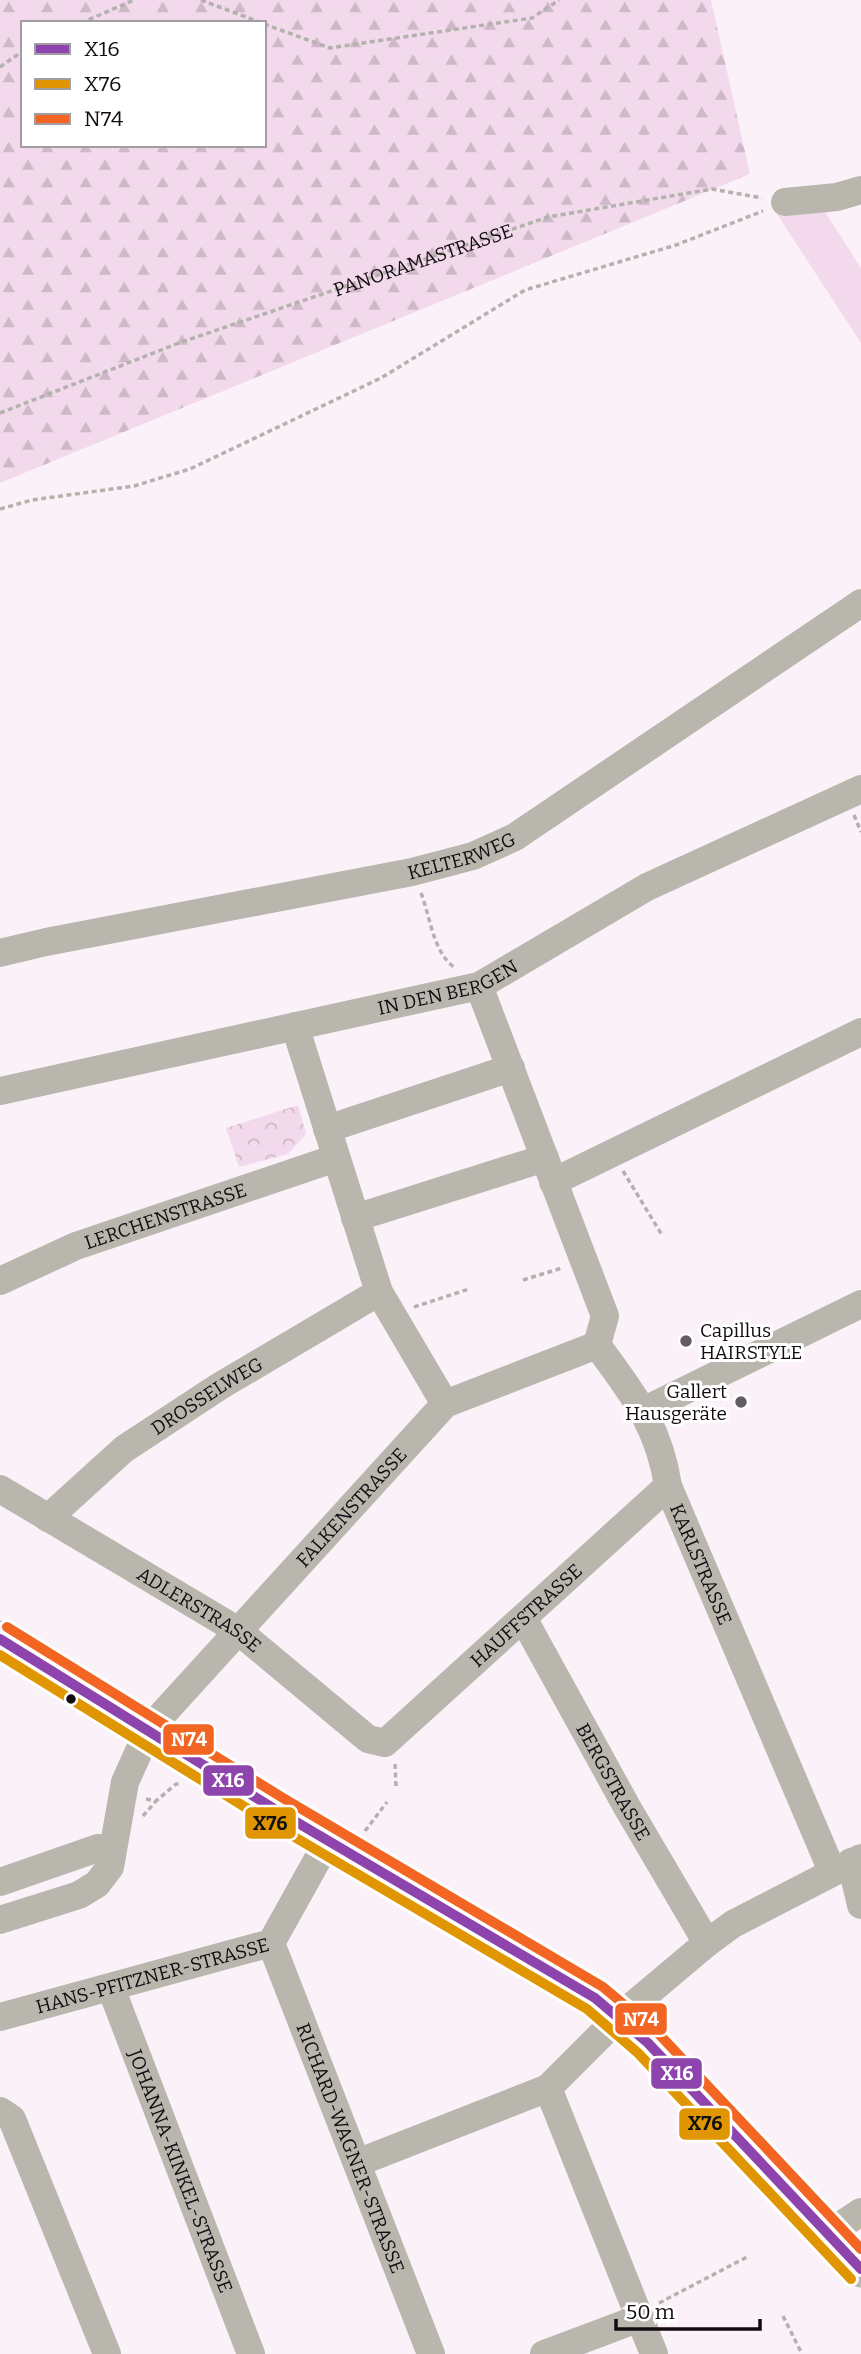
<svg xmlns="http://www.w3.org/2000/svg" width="861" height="2354" viewBox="0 0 861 2354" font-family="Bitter,serif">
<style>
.green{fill:#f2d9ec}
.forest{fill:url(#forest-firs);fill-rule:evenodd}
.park{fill:url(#park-crowns)}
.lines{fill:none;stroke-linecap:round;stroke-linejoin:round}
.path{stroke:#b5b1ac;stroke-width:3.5;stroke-dasharray:5 3.5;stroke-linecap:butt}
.minor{stroke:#b9b6ad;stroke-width:28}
.major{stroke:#beb8b1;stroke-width:37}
.bus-1-casing{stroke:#fff;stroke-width:16}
.bus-2-casing{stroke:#fff;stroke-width:16}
.bus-3-casing{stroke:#fff;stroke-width:16}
.bus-1{stroke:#8e44ad;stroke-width:10}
.bus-2{stroke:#e09602;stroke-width:10}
.bus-3{stroke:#f26522;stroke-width:10}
.poi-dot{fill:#645c62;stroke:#fff;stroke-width:2.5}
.bus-dot{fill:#130b11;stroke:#fff;stroke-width:2.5}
.labels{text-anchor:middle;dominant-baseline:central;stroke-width:6;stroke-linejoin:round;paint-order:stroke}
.street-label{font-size:19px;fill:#130b11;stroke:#fff}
.poi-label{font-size:19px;fill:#130b11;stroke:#fff;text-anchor:start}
.line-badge{stroke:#fff;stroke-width:2.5}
.badge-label{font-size:19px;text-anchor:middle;font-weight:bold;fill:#fff}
.pale-badge-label{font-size:19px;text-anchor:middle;font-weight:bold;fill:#111}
</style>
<defs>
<pattern id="forest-firs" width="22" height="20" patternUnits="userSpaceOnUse" patternTransform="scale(1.75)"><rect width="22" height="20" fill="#f2d9ec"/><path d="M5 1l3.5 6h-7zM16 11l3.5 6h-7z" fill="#cfb9c9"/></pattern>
<pattern id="park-crowns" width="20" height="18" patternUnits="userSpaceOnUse" patternTransform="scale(1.75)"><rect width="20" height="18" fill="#f2d9ec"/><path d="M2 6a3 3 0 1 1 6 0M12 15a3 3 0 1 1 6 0" fill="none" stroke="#cfb9c9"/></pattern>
</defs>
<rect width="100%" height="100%" fill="#faf2f8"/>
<path class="green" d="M826 204 827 215 861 268V343L775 211Z"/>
<path class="forest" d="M0 0H711L750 174 0 483ZM23 23H264V145H23Z"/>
<path class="park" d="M298 1105 306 1134 288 1154 239 1167 226 1128Z"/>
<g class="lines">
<g class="path">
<path d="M201 0 262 23"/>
<path d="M81 23 134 0"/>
<path d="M264 24 330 48 532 18 559 0"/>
<path d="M0 67 23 51"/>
<path id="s1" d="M0 413 179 343 548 217 712 189 762 198"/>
<path d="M0 509 32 500 134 486 190 469 381 378 525 290 676 245 763 211"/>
<path d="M854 815 861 832"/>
<path d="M421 893C430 916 433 952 454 967"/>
<path d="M623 1171 662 1235"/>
<path d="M523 1280 562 1268"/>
<path d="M414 1307 469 1289"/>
<path d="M395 1764 396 1786"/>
<path d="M146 1799 156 1801 176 1784H180"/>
<path d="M143 1816 156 1801"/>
<path d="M365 1831 387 1802"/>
<path d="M659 2303 747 2257"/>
<path d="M783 2316 802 2354"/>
</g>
<g class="minor">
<path d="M785 202 837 197 861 190"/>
<path id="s2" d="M0 953 46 942 412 872 473 856 515 837 861 603"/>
<path id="s3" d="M479 986 605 1316 597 1345C632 1393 659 1425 668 1486L832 1871"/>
<path d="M295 1026 379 1292 445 1404"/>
<path id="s4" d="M0 1091 479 986 647 887 861 789"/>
<path d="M327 1129 511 1068"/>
<path d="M553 1182 861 1032"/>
<path d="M355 1218 545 1158"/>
<path id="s5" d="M0 1281 76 1246 336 1158"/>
<path d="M645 1410 861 1304"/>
<path id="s6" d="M0 1489 237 1630 368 1739 385 1743 668 1486"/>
<path id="s7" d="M48 1518 124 1449 220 1386 379 1292"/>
<path id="s8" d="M523 1618 627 1807 707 1943"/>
<path d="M851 1862 861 1905"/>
<path d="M0 1882 98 1848"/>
<path id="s9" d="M0 1920 79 1895 97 1884 110 1867 125 1782 149 1729 445 1404 597 1345"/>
<path id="s10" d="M271 1943 431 2354"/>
<path id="s11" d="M111 1988 251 2354"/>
<path id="s12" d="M0 2017 271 1943 329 1839"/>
<path d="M0 2111 12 2119 107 2354"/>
<path d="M357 2163 548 2088"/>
<path d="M828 2234 861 2212"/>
<path d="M544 2354 640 2318"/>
<path d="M654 2354 548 2088 619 2017 707 1943 733 1924 861 1858"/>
</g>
<path class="major" d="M0 1639 276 1810 595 1998 648 2043 861 2269"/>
<g class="bus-1-casing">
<path id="bus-1" d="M0 1639 276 1810 595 1998 648 2043 861 2269"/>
</g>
<g class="bus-2-casing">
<path id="bus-2" d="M0 1655 269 1822 587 2009 638 2053 851 2279"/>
</g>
<g class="bus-3-casing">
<path id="bus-3" d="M7 1627 283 1798 603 1987 658 2033 861 2249"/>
</g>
<use href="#bus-1" class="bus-1"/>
<use href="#bus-2" class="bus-2"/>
<use href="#bus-3" class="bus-3"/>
</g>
<g class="poi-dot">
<circle cx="686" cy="1341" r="7"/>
<circle cx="741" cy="1402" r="7"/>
</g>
<circle class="bus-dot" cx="71" cy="1699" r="6"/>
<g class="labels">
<g class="street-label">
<text stroke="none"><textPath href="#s1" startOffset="450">PANORAMASTRASSE</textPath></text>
<text stroke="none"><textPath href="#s2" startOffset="472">KELTERWEG</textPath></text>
<text stroke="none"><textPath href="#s4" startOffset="460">IN DEN BERGEN</textPath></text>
<text stroke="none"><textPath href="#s5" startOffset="178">LERCHENSTRASSE</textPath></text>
<text stroke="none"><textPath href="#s7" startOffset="201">DROSSELWEG</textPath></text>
<text stroke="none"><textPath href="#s9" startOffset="570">FALKENSTRASSE</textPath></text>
<text stroke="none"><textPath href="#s3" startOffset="628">KARLSTRASSE</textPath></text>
<text stroke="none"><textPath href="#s6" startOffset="233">ADLERSTRASSE</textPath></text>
<text stroke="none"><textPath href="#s6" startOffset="654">HAUFFSTRASSE</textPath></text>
<text stroke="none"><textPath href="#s8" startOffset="187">BERGSTRASSE</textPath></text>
<text stroke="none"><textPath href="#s12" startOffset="158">HANS-PFITZNER-STRASSE</textPath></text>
<text stroke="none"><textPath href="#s10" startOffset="220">RICHARD-WAGNER-STRASSE</textPath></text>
<text stroke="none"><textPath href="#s11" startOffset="196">JOHANNA-KINKEL-STRASSE</textPath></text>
</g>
<g class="poi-label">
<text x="700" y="1330">Capillus<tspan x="700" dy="22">HAIRSTYLE</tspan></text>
<text x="727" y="1391" text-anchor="end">Gallert<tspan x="727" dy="22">Hausgeräte</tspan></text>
</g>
</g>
<g class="line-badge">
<rect x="162" y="1723" width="53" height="33" rx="7" fill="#f26522"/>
<rect x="202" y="1764" width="53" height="33" rx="7" fill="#8e44ad"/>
<rect x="244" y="1806" width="53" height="34" rx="7" fill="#e09602"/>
<rect x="614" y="2002" width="54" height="34" rx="7" fill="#f26522"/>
<rect x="650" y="2057" width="53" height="33" rx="7" fill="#8e44ad"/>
<rect x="678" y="2107" width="53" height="34" rx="7" fill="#e09602"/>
</g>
<g class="badge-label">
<text x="189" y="1746">N74</text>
<text x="228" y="1787">X16</text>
<text x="641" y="2026">N74</text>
<text x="677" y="2080">X16</text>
</g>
<g class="pale-badge-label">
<text x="270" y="1830">X76</text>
<text x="705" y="2130">X76</text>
</g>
<rect x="21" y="21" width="245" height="126" fill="#ffffff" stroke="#a19da0" stroke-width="2"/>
<rect x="35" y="44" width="35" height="10" fill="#8e44ad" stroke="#a19da0" stroke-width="2"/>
<text x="84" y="56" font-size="21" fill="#130b11">X16</text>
<rect x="35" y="79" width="35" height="10" fill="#e09602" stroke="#a19da0" stroke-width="2"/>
<text x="84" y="91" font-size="21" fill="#130b11">X76</text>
<rect x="35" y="114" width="35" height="10" fill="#f26522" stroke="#a19da0" stroke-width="2"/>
<text x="84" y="126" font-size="21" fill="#130b11">N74</text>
<path d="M616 2319v10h144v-10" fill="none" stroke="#130b11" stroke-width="3.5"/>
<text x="626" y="2319" font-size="21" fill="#130b11" stroke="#ffffff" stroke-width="5" paint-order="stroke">50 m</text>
</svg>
